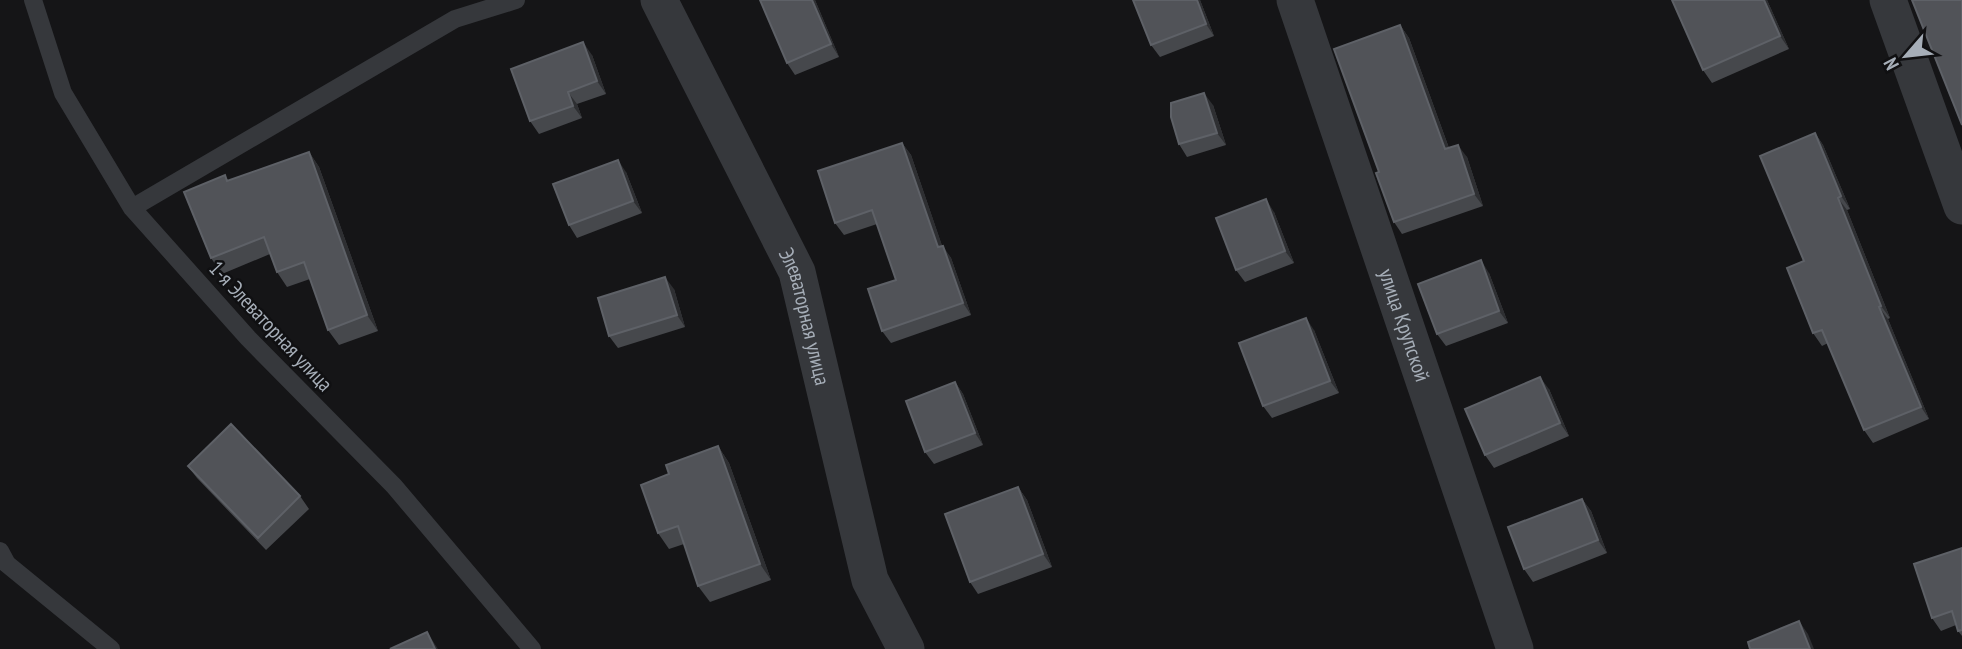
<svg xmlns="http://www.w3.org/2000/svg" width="1962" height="649" viewBox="0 0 1962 649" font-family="'PT Sans Narrow',sans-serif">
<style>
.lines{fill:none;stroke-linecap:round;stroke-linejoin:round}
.service{stroke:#36383c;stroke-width:18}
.minor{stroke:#36383c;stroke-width:37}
.wall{fill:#46484c}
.shaded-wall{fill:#2e2f32}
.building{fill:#515358;stroke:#5e6167;stroke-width:2}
.labels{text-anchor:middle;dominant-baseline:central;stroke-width:5;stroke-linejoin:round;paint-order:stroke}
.street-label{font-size:21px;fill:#a6aeb8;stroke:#101012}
</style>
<rect width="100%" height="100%" fill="#151517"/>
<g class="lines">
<path class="service" d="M33 0 63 93 132 208 248 338 394 486 532 649
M132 208 455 19 516 0
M0 551 7 564 111 649"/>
<g class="minor">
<path id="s1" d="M659 0 797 272 870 580 906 649"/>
<path id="s2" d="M1295 0 1515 649"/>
<path d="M1888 0 1962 206"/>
</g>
</g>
<path class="wall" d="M760 0H815L839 57 795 75 787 63Z
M1133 0H1200L1214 36 1160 57 1151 45Z
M1767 0 1789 49 1712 83 1703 70Z
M1400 25 1409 38 1449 148 1467 157 1483 206 1402 234 1394 222 1379 172Z
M592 55 606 94 577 104 582 118 539 134 530 121Z
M1213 105 1226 145 1187 157 1179 144Z
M1815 133 1823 145 1850 209 1847 210 1890 318 1888 319 1929 419 1873 443 1864 430 1828 343 1822 346 1813 333 1804 261Z
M902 143 911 155 942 246 951 258 971 315 891 343 882 331 896 280 877 224 844 235 835 223Z
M309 152 319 167 378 331 339 345 328 330 310 279 287 287 277 272 270 254 222 274 211 258 229 180Z
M626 172 642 213 577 238 569 225Z
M1274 212 1294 263 1245 282 1236 270Z
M1489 273 1508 323 1446 346 1437 334Z
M674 289 685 327 618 348 609 336Z
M1314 330 1339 393 1272 418 1263 406Z
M955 382 963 394 983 445 934 464 925 452Z
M1549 389 1569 436 1494 468 1485 455Z
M718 446 729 463 771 580 710 602 698 586 684 544 669 549 658 533 669 474Z
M188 466 300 496 309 509 266 550 197 478Z
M1018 487 1027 500 1052 567 978 594 970 582Z
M1582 499 1591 511 1607 553 1533 582 1524 569Z
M1962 548V636L1958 631 1956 625 1941 631 1932 618Z"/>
<path class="shaded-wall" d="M812 0H815L839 57 831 44Z
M1197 0H1200L1214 36 1206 24Z
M1764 0H1767L1789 49 1780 36Z
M1400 25 1409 38 1454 162 1445 149Z
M583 42 592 55 606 94 597 81Z
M568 92 577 104 582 118 573 106Z
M1204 93 1213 105 1226 145 1217 133Z
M1815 133 1823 145 1850 209 1841 196Z
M902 143 911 155 947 260 938 247Z
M1458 145 1467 157 1483 206 1474 194Z
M309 152 319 167 378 331 367 315Z
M618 160 626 172 642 213 633 201Z
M1838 198 1847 210 1890 318 1881 306Z
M1266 199 1274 212 1294 263 1285 251Z
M943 246 951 258 971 315 963 303Z
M1481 260 1489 273 1508 323 1499 311Z
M665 277 674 289 685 327 677 315Z
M1879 307 1888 319 1929 419 1921 407Z
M1306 318 1314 330 1339 393 1330 381Z
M1540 377 1549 389 1569 436 1560 423Z
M955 382 963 394 983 445 975 433Z
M718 446 729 463 771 580 760 564Z
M1018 487 1027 500 1052 567 1043 554Z
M1582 499 1591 511 1607 553 1598 540Z
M1799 621 1808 634 1814 649H1810Z
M427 632 438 649H435Z"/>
<path class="building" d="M760 0H812L831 44 787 63Z
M1133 0H1197L1206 24 1151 45Z
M1672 0H1764L1780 36 1703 70Z
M1912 0H1962V125Z
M1400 25 1445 149 1458 145 1474 194 1394 222 1376 173 1379 172 1334 49Z
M583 42 597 81 568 92 573 106 530 121 511 69Z
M1204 93 1217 133 1179 144 1171 117V103Z
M1815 133 1841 196 1838 198 1881 306 1879 307 1921 407 1864 430 1822 330 1813 333 1787 268 1804 261 1760 156Z
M902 143 938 247 943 246 963 303 882 331 868 289 896 280 872 210 835 223 818 171Z
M309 152 367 315 328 330 304 262 277 272 264 237 211 258 184 192 225 175 227 181Z
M618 160 633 201 569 225 553 184Z
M1266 199 1285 251 1236 270 1216 218Z
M1481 260 1499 311 1437 334 1418 284Z
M665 277 677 315 609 336 598 298Z
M1306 318 1330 381 1263 406 1239 343Z
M1540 377 1560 423 1485 455 1465 409Z
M955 382 975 433 925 452 906 401Z
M231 424 300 496 258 538 188 466Z
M718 446 760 564 698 586 678 526 658 533 641 485 669 474 666 465Z
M1018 487 1043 554 970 582 945 514Z
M1582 499 1598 540 1524 569 1508 527Z
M1962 548V630L1958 631 1952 611 1932 618 1914 564Z
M1799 621 1810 649H1750L1748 642Z
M427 632 435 649H390Z"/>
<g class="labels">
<g class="street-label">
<text stroke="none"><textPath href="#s1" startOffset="350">Элеваторная улица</textPath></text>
<text stroke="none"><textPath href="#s2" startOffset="343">улица Крупской</textPath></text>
<text transform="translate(271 326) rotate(47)">1-я Элеваторная улица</text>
</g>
</g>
<g transform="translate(1906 56) rotate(242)" stroke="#101012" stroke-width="5" paint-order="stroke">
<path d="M0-5L12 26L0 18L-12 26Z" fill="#a6aeb8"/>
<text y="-10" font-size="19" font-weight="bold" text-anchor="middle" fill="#a6aeb8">N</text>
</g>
</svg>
